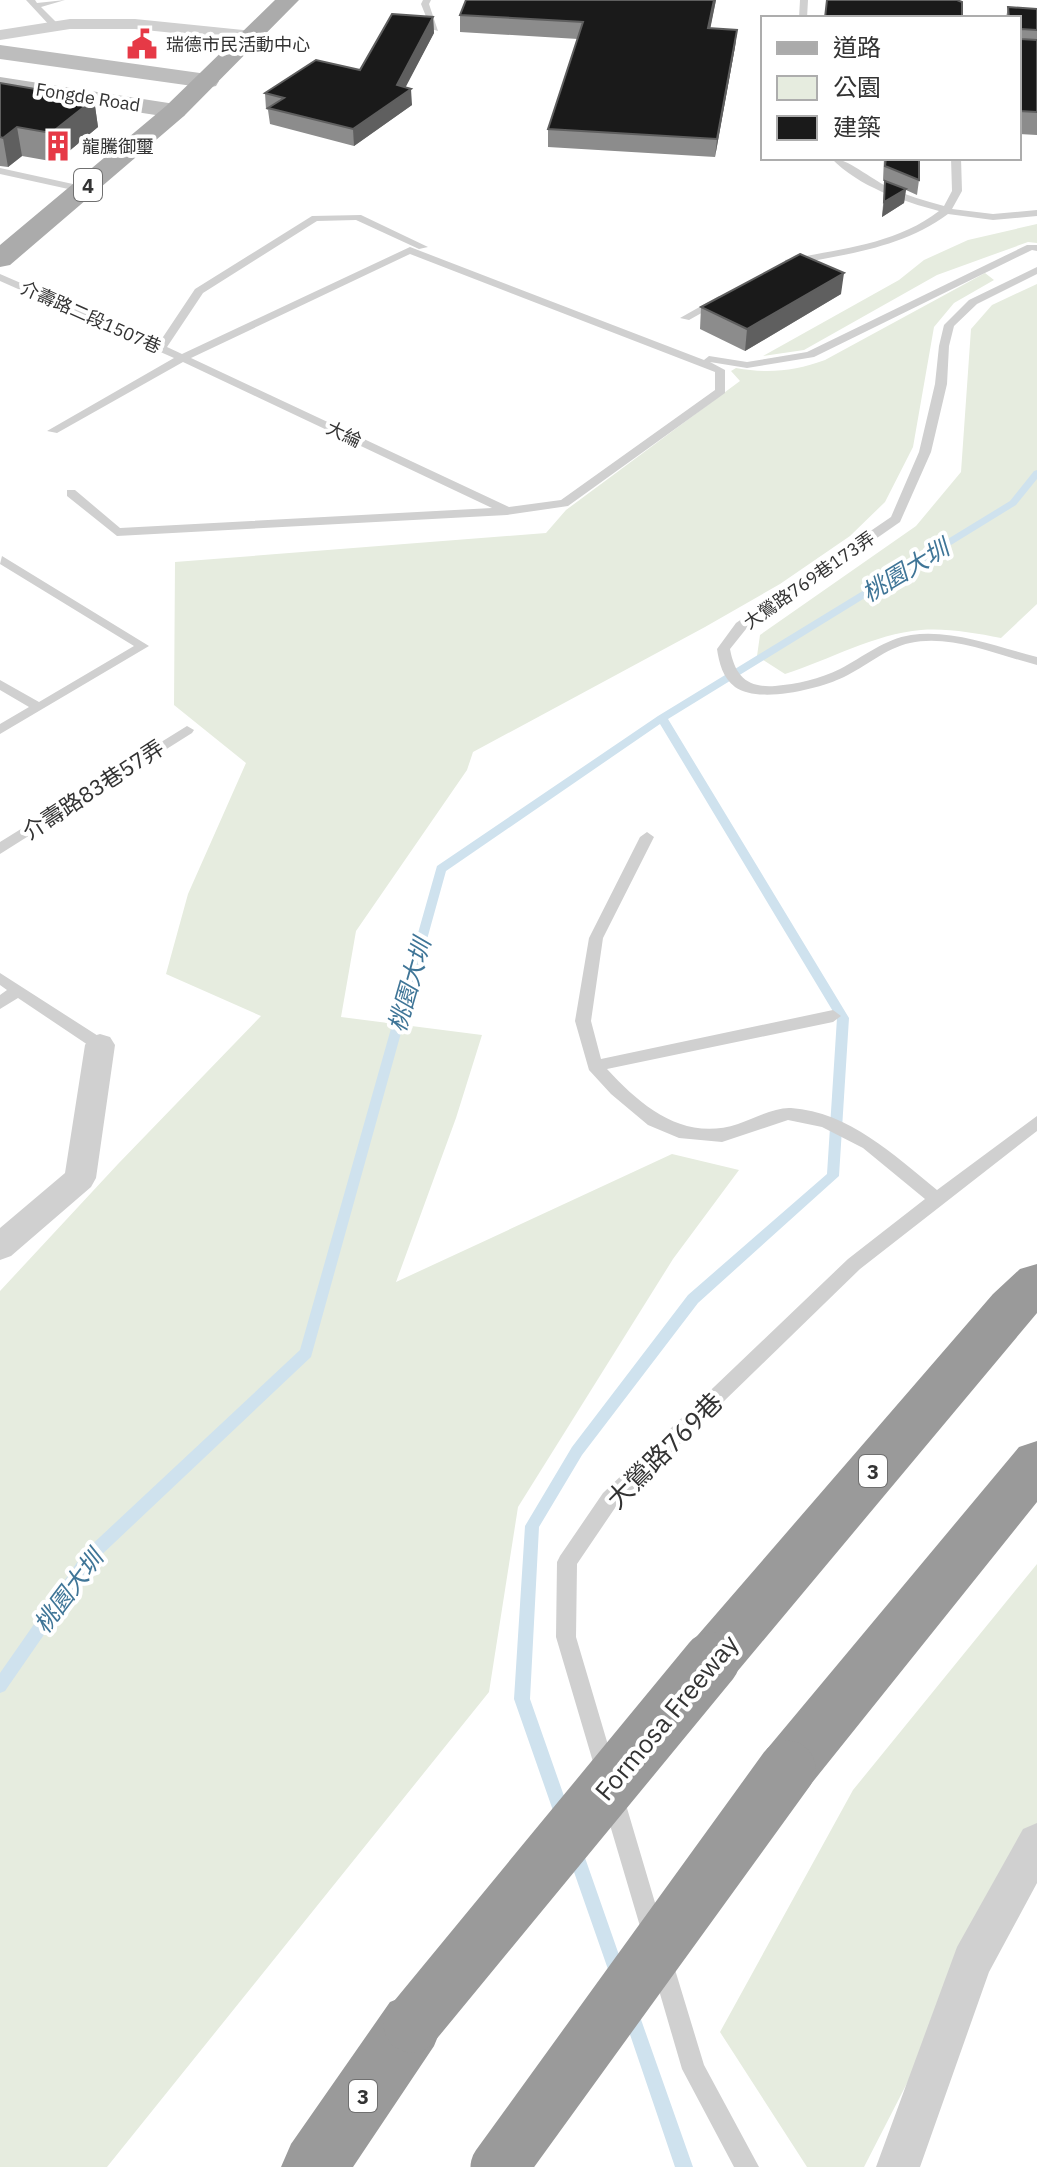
<svg xmlns="http://www.w3.org/2000/svg" width="1037" height="2167" viewBox="0 0 1037 2167" font-family="'IBM Plex Sans','Noto Sans TC',sans-serif">
<style>
.green{fill:#e6ecdf}
.lines{fill:none;stroke-linecap:round;stroke-linejoin:round}
.stream{fill:#cfe2ee;fill-rule:evenodd}
.service{fill:#d0d0d0;fill-rule:evenodd}
.minor{fill:#d0d0d0;fill-rule:evenodd}
.secondary{fill:#bdbdbd;fill-rule:evenodd}
.primary{fill:#ababab;fill-rule:evenodd}
.motorway{fill:#9a9a9a;fill-rule:evenodd}
.motorway-bridge{stroke:#9a9a9a;stroke-width:57}
.wall{fill:#8c8c8c}
.shaded-wall{fill:#5f5f5f}
.building{fill:#1a1a1a;stroke:#5f5f5f;stroke-width:2}
.labels{text-anchor:middle;dominant-baseline:central;stroke-width:8;stroke-linejoin:round;paint-order:stroke}
.far-poi-label{font-size:18px;fill:#333;stroke:#fff;text-anchor:start}
.far-street-label{font-size:18px;fill:#333;stroke:#fff}
.shield{fill:#fff;stroke:#707070;stroke-width:2}
.shield-label{font-size:20px;font-weight:bold;fill:#333}
.street-label{font-size:22px;fill:#333;stroke:#fff}
.water-label{font-size:24px;font-style:italic;fill:#3f7597;stroke:#fff}
.near-street-label{font-size:26px;fill:#333;stroke:#fff}
</style>
<rect width="100%" height="100%" fill="#fff"/>
<path class="green" d="M1037 224V243L1028 242 937 275 804 350 763 356 899 280 924 260 968 240Z
M985 273 994 280 954 303 934 327 913 447 885 502 850 536 780 584 705 627 473 752 467 770 356 931 341 1017 482 1035 456 1118 396 1282 672 1154 739 1170 673 1259 518 1507 489 1692 107 2167H0V1291L118 1164 261 1016 166 974 188 894 246 763 174 705 175 562 546 533 566 510 740 381 731 371 736 368C768 374 795 371 825 360Z
M1037 284V604L1001 638C975 633 947 628 921 630 874 634 829 660 785 674L757 656 760 635 916 526 961 472 971 329 992 305Z
M1037 1564V1830L864 2167H807L720 2032 853 1790Z"/>
<g class="lines">
<path class="stream" d="M1037 470V479L1016 505 668 719 849 1018 839 1176 698 1303 582 1455 539 1527 530 1699 571 1816 569 1822 563 1824 557 1822 514 1699 525 1526 572 1447 688 1295 827 1174 837 1018 660 724 446 871 311 1357 95 1561 5 1691 0 1693V1673L85 1551 300 1350 437 866 658 716 1010 501 1034 471Z
M575 1844 581 1846 583 1852 626 1975 624 1981 618 1983 612 1981 610 1975 567 1852 569 1846Z
M630 2003 636 2005 638 2011 693 2167H675L622 2011 624 2005Z"/>
<path class="service" d="M26 0H35L37 3 65 0 41 7 58 24V28H52Z
M423 0H431L429 4 438 31 431 29 421 4Z
M800 0H808L807 18H799Z
M831 158C847 158 871 179 888 187 906 195 925 201 944 206L952 191 951 158H961L962 191 952 209 993 214 1037 210V216L993 220 948 214C912 241 867 251 823 259 811 261 798 265 785 264V260C838 249 895 245 939 211 902 201 859 187 831 158Z
M0 168 82 186 87 189 82 192 0 174Z
M361 215 428 247 419 249 356 220 317 221 203 293 167 347 182 354 410 247 704 360 709 356 747 362 807 352 1027 245H1037V251L1032 250 814 357 747 368 710 362 725 370V393L568 506 507 515 117 536 67 496V490H75L120 528 492 508 183 362 57 433 47 431 174 358 0 281V274L159 343 195 289 312 216ZM410 254 715 372V390L561 500 509 507 191 358Z
M1037 267V274L977 304 954 326 949 346 947 384 931 452 900 522 746 629 730 649C735 676 747 688 775 686 797 684 820 679 840 669 863 657 885 639 911 635 953 629 997 647 1037 657V665C997 655 951 634 910 643 886 648 865 667 844 677 819 689 759 704 735 687 723 678 719 663 717 649L736 623 891 517 919 452 935 384 939 346 944 325 969 300Z
M719 296 724 299 723 301 689 320 680 318Z
M2 556 149 646 0 734V724L29 707 0 690V680L39 702 134 646 0 564Z
M187 726 194 730 192 733 0 854V842Z
M647 832 654 837 603 938 591 1021 601 1059 833 1010 841 1016 833 1022 607 1069C642 1107 684 1142 738 1124 753 1119 775 1107 791 1108 849 1112 894 1155 937 1190L1037 1116V1131L860 1269 617 1505 577 1564 576 1637 616 1772 613 1779 606 1782 599 1779 596 1772 556 1637 557 1562 560 1556 603 1493 848 1259 925 1199 863 1148 822 1127 788 1120 722 1142 679 1138 648 1125 611 1094 589 1070 575 1021 589 938 640 837Z
M0 973 106 1041 108 1045 106 1049H94L18 998 0 1009V995L7 990 0 985Z
M613 1788 620 1791 624 1798 664 1933 661 1941 653 1944 645 1941 642 1933 602 1798 606 1791Z
M662 1952 670 1955 673 1963 704 2065 759 2167H734L682 2069 651 1963 654 1955Z"/>
<path class="minor" d="M70 19H135L253 31 261 36 253 41 135 29H70L0 40V30Z
M100 1034 110 1037 115 1045 96 1178 91 1187 11 1256 0 1260V1228L65 1173 85 1045 90 1037Z
M1037 1823V1883L989 1972 920 2167H876L957 1947 1023 1829Z"/>
<path class="secondary" d="M0 45 207 74 216 76 219 81 216 86 207 88 0 59Z
M0 77 175 104 184 106 187 111 184 116 175 118 0 91Z"/>
<path class="primary" d="M275 0H299L184 116 10 265 0 267V245L166 106Z"/>
<path class="motorway" d="M1037 1264V1313L731 1679 711 1687 691 1679 683 1661 691 1643 993 1294 1020 1269Z
M1037 1441V1502L807 1789 787 1797 767 1789 758 1769 767 1749 1019 1447Z
M412 1993 434 2002 443 2024 434 2046 353 2167H281L291 2144 390 2002Z"/>
<path class="motorway-bridge" d="M412 2024 711 1661
M499 2167 787 1769"/>
</g>
<path class="wall" d="M466 0H716L710 28 737 30 735 47 715 157 548 147V129L578 39 460 32V15Z
M1008 7 1037 9V135L1019 134V18H1006Z
M433 17 434 33 405 87 412 105 354 146 270 124 268 110 266 109 265 93 360 70Z
M0 83 94 99 98 127 56 162 22 156 8 167 0 166Z
M884 158H919V180L917 195 906 190 904 203 882 217 885 181H883Z
M841 294 745 351 700 329 701 307Z"/>
<path class="shaded-wall" d="M714 0H716L707 45 708 28Z
M433 17 434 33 401 96 411 89 412 105 354 146 353 129 397 85Z
M737 30 735 47 715 157 717 139Z
M94 99 98 127 56 162 51 133Z
M17 127 22 156 8 167 3 138Z
M906 189 904 203 882 217 884 202Z
M844 273 841 294 745 351 747 329Z"/>
<path class="building" d="M466 0H714L708 28 737 30 717 139 548 129 583 22 460 15Z
M827 0H957L962 2V18H825Z
M1008 7 1037 9V30L1021 29V39L1037 40V112L1019 111V18H1009Z
M392 14 433 17 397 85 411 89 353 129 268 108 284 98 265 93 316 60 360 70Z
M0 83 94 99 51 133 17 127 3 138 0 137Z
M886 158H919V180L885 166Z
M885 181 906 189 884 202Z
M800 254 844 273 747 329 701 307Z"/>
<defs>
<g id="civic-bare" transform="scale(2.4)"><path d="M-.6-6.5H3V-4.5H.6V-3L4-1V1h2V6H-6V1h2V-1L-.6-3ZM-1.2 2.5V6h2.4V2.5Z" fill="#e63946" stroke="#fff" stroke-width="2.5" paint-order="stroke"/></g>
<g id="building-bare" transform="scale(2.4)"><path d="M-4-6H4V6H1V3H-1V6H-4ZM-2.5-4.3h1.7v1.8h-1.7ZM.8-4.3h1.7v1.8H.8ZM-2.5-1h1.7V.8h-1.7ZM.8-1h1.7V.8H.8Z" fill="#e63946" stroke="#fff" stroke-width="2.5" paint-order="stroke"/></g>
</defs>
<g fill-rule="evenodd">
<use href="#civic-bare" x="142" y="44"/>
<use href="#building-bare" x="58" y="146"/>
</g>
<g class="labels">
<g class="far-poi-label">
<text x="166" y="44">瑞德市民活動中心</text>
<text x="82" y="146">龍騰御璽</text>
</g>
<g class="far-street-label">
<text transform="translate(88 97) rotate(9)">Fongde Road</text>
<text transform="translate(91 317) rotate(24)">介壽路二段1507巷</text>
<text transform="translate(344 434) rotate(25)">大綸</text>
<text transform="translate(809 580) rotate(-35)">大鶯路769巷173弄</text>
</g>
<g class="shield">
<rect x="74" y="169" width="28" height="32" rx="6"/>
<rect x="859" y="1455" width="28" height="32" rx="6"/>
<rect x="349" y="2080" width="28" height="32" rx="6"/>
</g>
<g class="shield-label">
<text x="88" y="185">4</text>
<text x="873" y="1471">3</text>
<text x="363" y="2096">3</text>
</g>
<g class="street-label">
<text transform="translate(93 789) rotate(-33)">介壽路83巷57弄</text>
</g>
<g class="water-label">
<text transform="translate(905 570) rotate(-31)">桃園大圳</text>
<text transform="translate(409 985) rotate(-74)">桃園大圳</text>
<text transform="translate(68 1591) rotate(-53)">桃園大圳</text>
</g>
<g class="near-street-label">
<text transform="translate(664 1450) rotate(-45)">大鶯路769巷</text>
<text transform="translate(666 1717) rotate(-50)">Formosa Freeway</text>
</g>
</g>
<rect x="761" y="16" width="260" height="144" fill="#ffffff" stroke="#adadad" stroke-width="2"/>
<rect x="777" y="42" width="40" height="12" fill="#ababab" stroke="#adadad" stroke-width="2"/>
<text x="833" y="56" font-size="24" fill="#333333">道路</text>
<rect x="777" y="76" width="40" height="24" fill="#e6ecdf" stroke="#adadad" stroke-width="2"/>
<text x="833" y="96" font-size="24" fill="#333333">公園</text>
<rect x="777" y="116" width="40" height="24" fill="#1a1a1a" stroke="#adadad" stroke-width="2"/>
<text x="833" y="136" font-size="24" fill="#333333">建築</text>
</svg>
